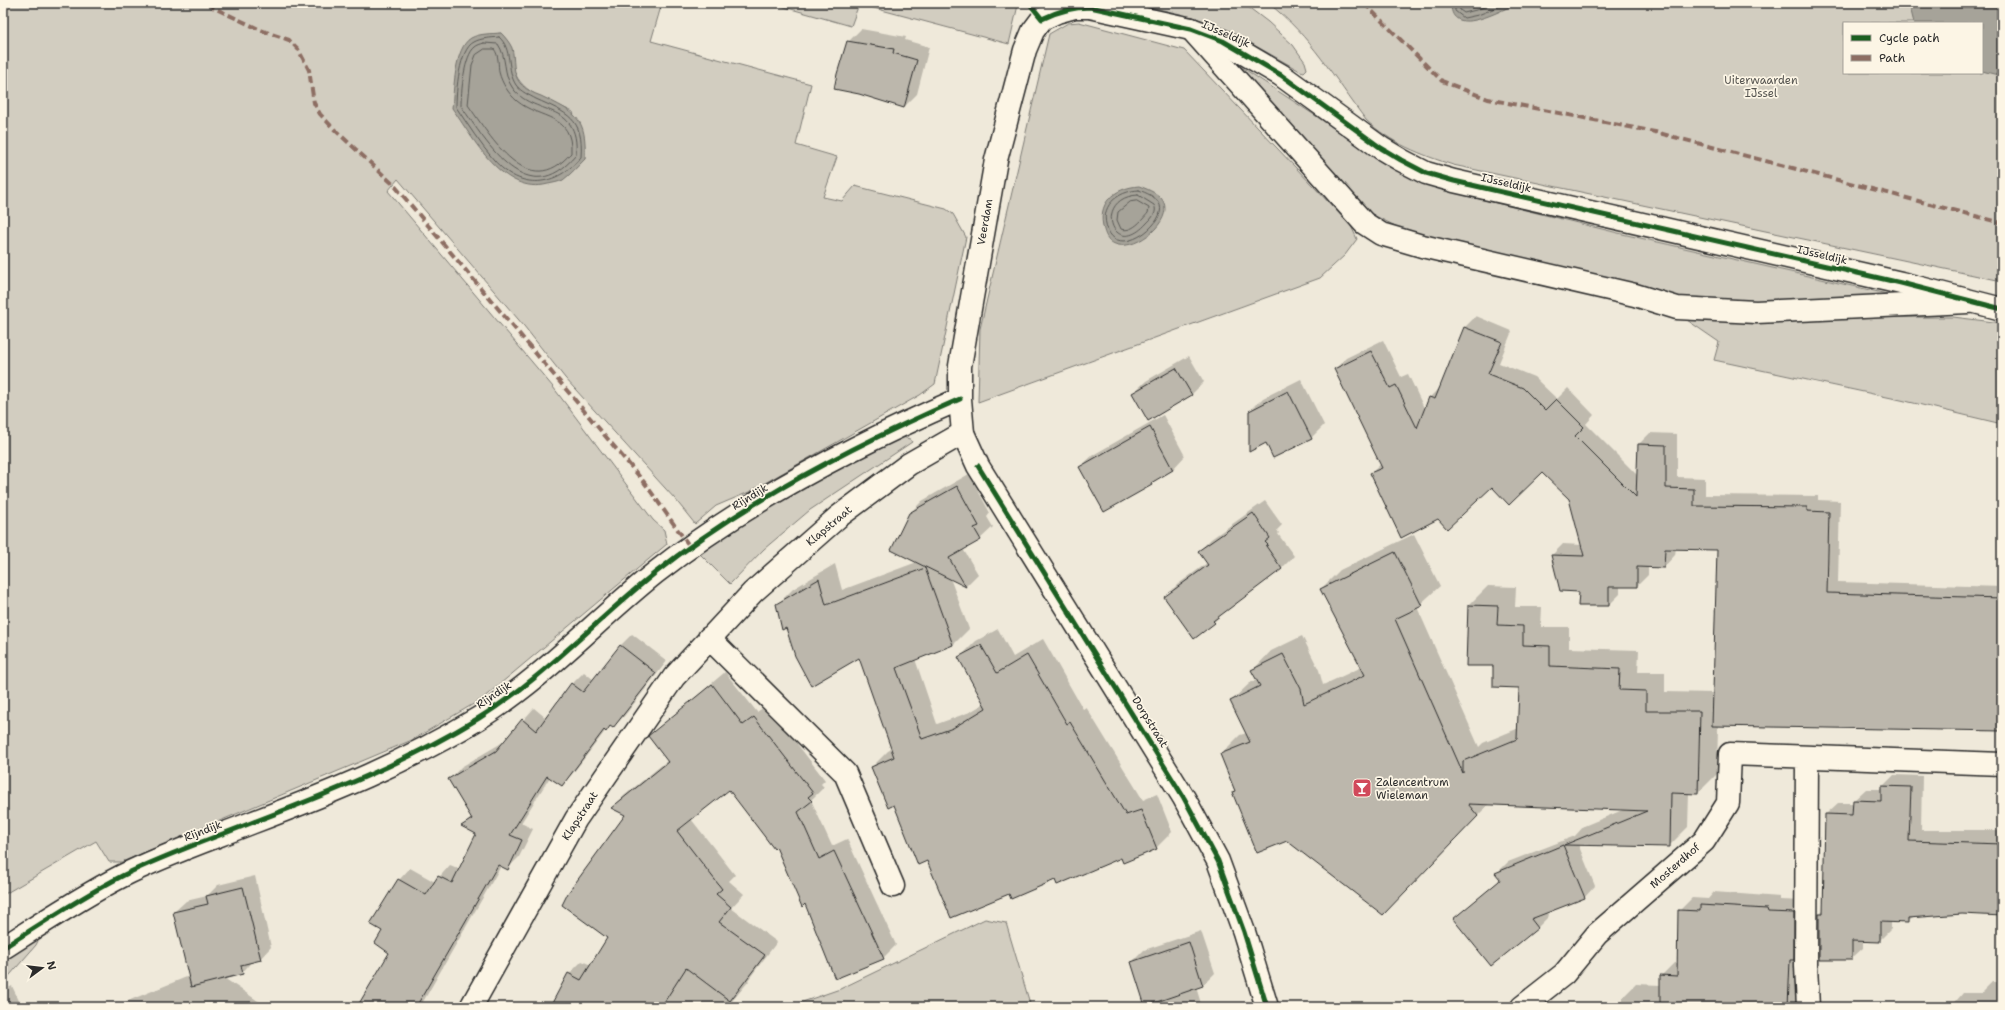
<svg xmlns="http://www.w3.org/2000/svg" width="2005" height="1010" viewBox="0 0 2005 1010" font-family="'Shantell Sans',sans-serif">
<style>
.green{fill:#d2cdc0;stroke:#7e7c76;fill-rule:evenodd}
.water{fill:#a6a399;stroke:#75736d}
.shadow{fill:#0003}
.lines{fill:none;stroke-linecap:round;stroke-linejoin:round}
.shore{stroke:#5c5b57;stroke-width:1}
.building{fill:#bcb7ac;stroke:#2b2b2b}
.minor-casing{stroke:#2b2b2b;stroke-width:25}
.tertiary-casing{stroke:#2b2b2b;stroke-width:25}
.minor{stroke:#fcf5e5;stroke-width:22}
.tertiary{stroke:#fcf5e5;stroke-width:22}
.quiet{stroke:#8d6e63;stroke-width:4;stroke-dasharray:8 4;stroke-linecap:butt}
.cycleway-casing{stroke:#fcf5e5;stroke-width:8}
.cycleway{stroke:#1b5e20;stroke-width:5}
.labels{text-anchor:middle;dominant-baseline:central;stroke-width:3.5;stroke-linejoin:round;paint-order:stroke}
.street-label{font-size:11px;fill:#2b2b2b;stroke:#fcf5e5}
.park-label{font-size:11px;fill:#555450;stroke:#fcf5e5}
.poi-label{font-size:11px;fill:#2b2b2b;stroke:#fcf5e5;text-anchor:start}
</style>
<rect width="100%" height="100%" fill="#efe9da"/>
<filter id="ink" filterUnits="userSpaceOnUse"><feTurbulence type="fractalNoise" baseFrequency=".025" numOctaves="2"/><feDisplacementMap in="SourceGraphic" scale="8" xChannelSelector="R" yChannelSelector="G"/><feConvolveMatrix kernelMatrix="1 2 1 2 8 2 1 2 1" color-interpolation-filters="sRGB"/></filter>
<g filter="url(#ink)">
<path class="green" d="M3 3H662L651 41 811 84 796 145 837 157 823 197 842 201 855 186 946 209 953 214 966 237 935 384 920 395 749 492 716 506 695 524 675 499 565 378 524 326 398 179 388 191 553 387 653 520 664 530 667 544 482 699 412 740 122 862H109L96 841 3 895ZM501 33C515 49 509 53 514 70 521 94 553 102 573 112L585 159 561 181 482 35Z
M770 3H1017L1018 5 1009 44 859 4 851 26Z
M1133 3H1243L1268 22 1293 45 1305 62 1307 69 1304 72 1300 71 1229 31 1193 17Z
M1268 3H2002V281L1453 165C1422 155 1390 143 1366 120 1334 78 1311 36 1268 3ZM1844 23H1982V73H1844Z
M1079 22 1184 50 1351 226 1357 239 1345 255 1320 278 978 402 980 329 1049 34 1068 23Z
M1223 55 1316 116 1386 165 1436 188 1618 233 1896 296 1711 304 1414 235 1371 214 1356 201Z
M1953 317 2002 323V424L1901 400 1714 360 1719 342 1684 318Z
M902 437 910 439 912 442 810 510 764 549 730 584 698 552 743 520 836 466Z
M985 919 1006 923 1031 1007H788L840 989Z
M35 937 38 941 36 945 3 983V957Z"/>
<path class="water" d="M1451 3H1518C1501 10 1450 40 1451 3Z
M1909 3H2002V76L1982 71V23H1914Z
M501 33C505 37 510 43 512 48 515 60 512 73 520 83 526 90 533 93 541 96 576 113 587 117 585 159 578 166 571 174 563 180 559 182 553 183 548 184 503 196 473 138 452 108 454 91 454 48 471 38 480 33 492 34 501 33Z
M1139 186C1147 189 1155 192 1161 198 1182 222 1114 270 1104 230 1096 203 1114 188 1139 186Z"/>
<path class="shadow" d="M861 29 906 37 905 40 929 47 917 94 904 107 848 42Z
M1476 316 1512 331 1499 363 1534 377 1557 399 1568 388 1594 415 1586 424 1638 476 1639 444 1650 433 1677 434V477L1705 478V495L1818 496V500L1840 501 1838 582 2002 587V730L1718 725 1717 774 1698 793H1689L1688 827 1669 846 1578 844 1595 886 1584 898 1546 912 1549 916 1538 927 1492 964 1454 919 1501 879 1497 873 1508 862 1575 836 1584 826 1625 809 1489 804 1402 894 1236 790 1221 754 1240 735 1247 733 1231 701 1250 683 1257 679 1253 670 1271 651 1302 636 1319 670 1323 685 1362 667 1321 589 1340 570 1414 534 1440 586 1417 607 1479 747 1483 743 1519 728 1520 687 1494 665 1469 605 1488 586 1516 587 1515 607H1542L1541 627H1569V648L1639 650 1638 672H1665V692L1714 693 1718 549 1676 548 1675 555 1664 567H1648V575L1637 586H1620V594L1609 605 1580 591 1552 555 1563 544 1582 545 1570 498 1542 472 1492 486 1438 518 1371 473 1381 464 1335 369 1346 358 1383 340 1401 377 1408 374 1425 410 1430 397 1440 387 1465 327Z
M1189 356 1204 382 1191 395 1133 393 1146 381Z
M1301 379 1324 425 1311 438 1250 411 1263 398Z
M1163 415 1185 456 1173 469 1158 477 1151 484 1080 467 1093 455Z
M969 474 990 513 987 517 993 527 980 539 963 549 978 574 966 586 950 578 969 629 953 645 915 659 937 724 970 712 985 703 960 657 976 641 998 629 1013 657 1043 639 1083 709 1086 707 1143 800 1157 794 1172 832 1156 848 1122 857 1009 893 928 860 872 767 888 751 892 749 859 657 787 627 777 605 793 589 835 564 842 590 917 562 910 513 922 501Z
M1265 501 1282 525 1277 530 1279 533 1278 534 1294 556 1282 568 1226 610 1214 622 1165 597 1177 585 1207 563 1199 551 1211 539Z
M632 634 667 661 625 715 613 727 611 725 606 730 573 773 561 785 550 777 521 823 533 829 519 857 507 869 501 866 420 1007H358L390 952 384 930 399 880 410 868 435 882 450 865 460 869 478 833 463 826 472 817 450 779 461 767 505 741 534 708 546 718 572 684 584 672 594 680 621 645Z
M725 672 757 712 767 705 825 780 821 784 824 787 811 800 832 846 847 839 896 945 883 958 805 902 776 846 730 788 691 819 735 875 729 881 744 894 731 908 777 942 748 980 749 981 727 1007H551L569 974 582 961 591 965 609 938 627 815 613 807 625 795 668 760 650 736Z
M1894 775 1922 776 1921 830H2002V915L1962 913 1913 917 1907 922H1891V929L1879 941H1863V948L1851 959H1820V914L1824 910 1826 814 1838 803H1854V800L1866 789H1882V787Z
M255 876 271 947 260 959 253 960 242 973 224 978 264 1005 263 1007H113L189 976 174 912 186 901 207 896 218 885Z
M1714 892 1780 897V900L1806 901 1801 1007H1623V997L1636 984 1661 985V976L1674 963H1678L1679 911 1692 898 1708 899Z
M1201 931 1215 973 1203 985 1196 987 1202 1007H1147L1132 962 1144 950Z
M1992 982H2002V1007H1951L1963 993H1981Z
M12 986 22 1007H3V991Z"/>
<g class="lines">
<path class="shore" d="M1455 3V11L1464 18 1478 15 1508 3
M1460 3V10L1464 13 1476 10 1495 3
M499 37C513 49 506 70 516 85 521 92 529 95 536 99 567 113 584 118 581 157 556 187 521 191 494 160 480 144 468 125 456 107 456 92 459 49 474 42 481 38 491 38 499 37Z
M484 43 498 44C507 57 503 74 512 87 532 118 580 99 576 155 527 213 488 144 461 106 461 93 464 55 475 47 477 45 481 44 484 43Z
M485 49H494C499 55 498 65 499 72 502 84 509 94 517 101 540 120 573 113 571 153 528 203 491 137 468 105L472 65 476 55Z
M1139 190C1146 193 1155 196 1159 203 1170 221 1120 260 1108 230 1098 207 1117 191 1139 190Z
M1138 195 1154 205C1158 212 1152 218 1147 223 1112 262 1092 197 1138 195Z
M1137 201 1149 208 1148 213C1142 220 1132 233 1121 229L1117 220 1118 212 1130 202Z"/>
</g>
<path class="building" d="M847 41 894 49 893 53 917 60 904 108 859 94 834 89 837 74Z
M1464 327 1502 342 1488 374 1523 388 1545 410 1556 399 1584 427 1575 436 1636 497 1638 444 1666 445V488L1694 489V506L1807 507V511L1829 512 1827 593 2002 598V731L1712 726 1717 550 1665 549 1664 568 1637 567V587H1609V606H1578L1579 592 1560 591 1551 555 1584 556 1569 499 1542 473 1509 505 1492 487 1447 529 1438 519 1401 538 1370 473 1382 468 1334 369 1371 351 1390 388 1396 385 1417 428 1429 397 1435 399Z
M1176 368 1192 395 1148 421 1132 393Z
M1288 391 1312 439 1273 458 1266 443 1249 452V411Z
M1150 427 1173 470 1151 483 1152 485 1104 512 1079 467Z
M957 486 979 526 974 528 981 540 949 558 966 587 891 550 909 513Z
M1253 513 1270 538 1265 542 1268 545 1266 546 1282 569 1213 621 1215 623 1194 639 1164 597 1208 565 1198 551Z
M1395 552 1422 606 1395 619 1463 773V761L1517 739 1519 688 1493 687V666H1466L1468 605 1498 606 1497 625 1523 626V645L1550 646V666L1620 669 1619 690 1646 691V711H1700L1698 794 1671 793 1670 847 1564 845 1647 811 1468 804 1478 816 1383 915 1287 841 1257 853 1232 792 1235 791 1220 754 1250 742 1230 701 1260 686 1251 670 1283 654 1301 689 1304 704 1365 675 1320 589Z
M925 568 953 645 896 668 922 739 953 728 986 708 958 657 981 645 997 673 1027 655 1067 724 1070 722 1126 815 1141 810 1157 849 1123 863 1121 858 1057 885 1055 880 1011 899 1009 894 951 918 927 861 918 865 894 805 888 808 871 767 894 757 859 658 811 686 795 656 786 628 782 630 776 604 819 579 826 605Z
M620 645 656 673 613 728 610 726 606 732 604 730 562 786 547 776 510 835 522 840 508 870 498 865 416 1007H357L389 953 375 943 382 931 370 924 398 879 426 895 438 876 452 883 476 834 461 826 472 819 448 779 496 751 522 719 536 731 571 683 583 692Z
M712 684 743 725 754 717 813 793 808 797 812 801 798 812 819 859 834 851 884 959 835 979 805 904 802 907 776 847 774 849 729 790 677 831 722 889 716 894 731 907 719 922 765 955 730 1001 686 968 661 1007H550L568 973 581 980 607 938 562 905 568 893 625 815 611 808 668 762 648 736Z
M1881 786 1911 787 1909 841 2002 844V916L1962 914 1908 918V923L1880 922V942L1852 941V960H1819V914H1823L1825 814 1852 815 1853 800 1881 801Z
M1563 845 1585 898 1531 919 1538 928 1491 966 1453 919 1499 881 1500 879 1495 873Z
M243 887 261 960 241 965 243 974 191 987 173 912 208 904 206 896Z
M1700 905 1767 909 1768 912 1794 913V960H1790L1788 1007H1660V975L1677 976 1678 910 1700 911Z
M1189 942 1203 986 1145 1006 1131 962Z"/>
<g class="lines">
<g class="minor-casing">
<path id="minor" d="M1191 29 1364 223 1381 234 1422 246 1635 295 1677 308 1756 312 1968 302
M709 638 845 773 893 886
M1807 757 1806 966 1808 1007
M471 1007 576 819 674 677 753 592 838 517 909 464 963 433
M1522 1007 1564 974 1597 934 1704 841 1728 803 1730 754 2002 764"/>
</g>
<g class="tertiary-casing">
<path id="tertiary" d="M3 948C42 923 81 897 122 876 164 855 208 840 251 823 330 793 407 762 479 718 545 677 595 621 655 573 746 501 854 445 960 399
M1267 1007 1244 932 1218 861 1184 798 978 466 963 433 960 399V366L996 160 1025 50 1033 31 1042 19 1057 12 1075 7H1090L1191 29 1223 41 1281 75 1381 148 1401 160 1426 173 1454 181 1901 283 2002 309"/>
</g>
<use href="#minor" class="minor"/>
<use href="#tertiary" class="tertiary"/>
<path class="quiet" d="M208 3 214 8 263 31 289 40 298 49 309 70 314 103 320 114 334 129 394 185 644 482 690 547
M1364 3 1442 81 1488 99 1655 132 2002 223"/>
<g class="cycleway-casing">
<path id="cycleway" d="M1029 3 1042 19C1058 11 1072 7 1090 7L1191 29 1223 41 1281 75 1381 148 1401 160 1426 173 1454 181 1901 283 2002 309
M978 466 1184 798 1218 861 1244 932 1267 1007
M3 948C42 923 81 897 122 876 164 855 208 840 251 823 330 793 407 762 479 718 545 677 595 621 655 573 746 501 854 445 960 399"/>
</g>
<use href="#cycleway" class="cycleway"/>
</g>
</g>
<defs>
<g id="bar-square" transform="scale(1)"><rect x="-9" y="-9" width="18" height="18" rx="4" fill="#d1495b" stroke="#fcf5e5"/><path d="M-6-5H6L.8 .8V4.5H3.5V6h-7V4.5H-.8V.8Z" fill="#fff"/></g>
</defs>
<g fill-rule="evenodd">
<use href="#bar-square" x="1362" y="788"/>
</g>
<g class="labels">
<g class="street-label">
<text transform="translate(1226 34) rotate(24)">IJsseldijk</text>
<text transform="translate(1506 183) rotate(13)">IJsseldijk</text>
<text transform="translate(985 222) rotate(-80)">Veerdam</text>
<text transform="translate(1822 255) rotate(13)">IJsseldijk</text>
<text transform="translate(750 497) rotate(-31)">Rijndijk</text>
<text transform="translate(829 526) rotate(-40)">Klapstraat</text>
<text transform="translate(494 695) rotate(-34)">Rijndijk</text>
<text transform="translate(1150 722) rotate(58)">Dorpstraat</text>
<text transform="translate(580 816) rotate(-57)">Klapstraat</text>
<text transform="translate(203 831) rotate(-21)">Rijndijk</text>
<text transform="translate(1675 866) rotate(-41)">Mosterdhof</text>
</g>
<g class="park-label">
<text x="1761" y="80">Uiterwaarden<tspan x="1761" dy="13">IJssel</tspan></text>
</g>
<g class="poi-label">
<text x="1376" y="782">Zalencentrum<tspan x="1376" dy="13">Wieleman</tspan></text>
</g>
</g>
<rect width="2005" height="1010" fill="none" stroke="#fcf5e5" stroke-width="16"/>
<rect x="8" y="8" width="1989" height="994" fill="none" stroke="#2b2b2b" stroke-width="1.5" filter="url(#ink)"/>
<rect x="1843" y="22" width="140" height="52" fill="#fcf5e5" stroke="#a8a49b"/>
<rect x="1851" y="35" width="20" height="6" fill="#1b5e20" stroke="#a8a49b"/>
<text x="1879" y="42" font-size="12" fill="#2b2b2b">Cycle path</text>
<rect x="1851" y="55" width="20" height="6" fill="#8d6e63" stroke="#a8a49b"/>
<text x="1879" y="62" font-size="12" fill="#2b2b2b">Path</text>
<g transform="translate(42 968) rotate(75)" stroke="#fcf5e5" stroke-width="3" paint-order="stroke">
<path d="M0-3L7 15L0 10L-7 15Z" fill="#2b2b2b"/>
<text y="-6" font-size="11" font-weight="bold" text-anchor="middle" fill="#2b2b2b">N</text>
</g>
</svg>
